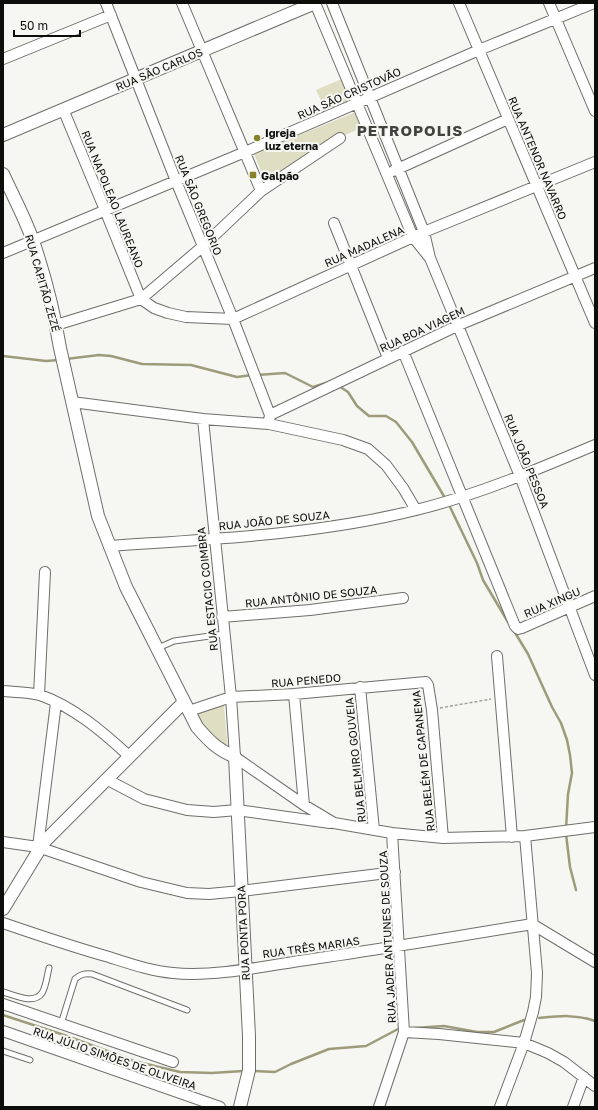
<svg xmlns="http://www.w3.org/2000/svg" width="598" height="1110" viewBox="0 0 598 1110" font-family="'Golos Text',sans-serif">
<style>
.green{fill:#dfdec2}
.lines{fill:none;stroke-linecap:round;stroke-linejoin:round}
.stream{stroke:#9d9c7a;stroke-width:2.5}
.service-casing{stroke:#6e6e6b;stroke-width:7}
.minor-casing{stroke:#6e6e6b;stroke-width:12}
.tertiary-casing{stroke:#6e6e6b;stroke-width:14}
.path{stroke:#9f9f9c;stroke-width:1.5;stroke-dasharray:3 2;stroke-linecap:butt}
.service{stroke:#fff;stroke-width:5}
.minor{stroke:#fff;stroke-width:10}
.tertiary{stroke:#fff;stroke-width:12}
.poi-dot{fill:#88832b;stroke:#f6f6f2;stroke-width:1.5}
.labels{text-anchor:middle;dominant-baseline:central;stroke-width:4;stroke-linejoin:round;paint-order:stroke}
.street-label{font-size:11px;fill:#0d0d0b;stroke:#f6f6f2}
.poi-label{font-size:11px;font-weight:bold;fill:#0d0d0b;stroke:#f6f6f2;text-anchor:start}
.district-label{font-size:15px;font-weight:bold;letter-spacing:1px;fill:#42423f;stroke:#f6f6f2}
</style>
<rect width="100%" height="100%" fill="#f6f6f2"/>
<path class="green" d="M344 78 353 100 326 112 316 90Z
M358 111 364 127 340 137 267 185 254 154Z
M224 706 228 751 211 741 188 707Z"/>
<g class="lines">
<path class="stream" d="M3 356 46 361 59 360
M66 359 99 355 111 356 142 364 191 365 237 377 252 375
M257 375 285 373 313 387 329 382
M339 386 348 392 357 406 369 416H386L396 422 412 442 445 498
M450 507 477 563 483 580 508 622
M514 631 528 654 552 707 561 723 567 740 570 755 572 773 568 794 566 829
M566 834 570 867 576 890
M3 1015 67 1036 134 1061 180 1072 212 1073 243 1071
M539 1018C559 1016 576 1014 595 1021
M415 1028 444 1026 477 1032H494L524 1020
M254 1071 275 1072 291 1064 329 1049 366 1046 398 1029"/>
<g class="service-casing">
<path id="service" d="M158 648 174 641 224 634
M3 992C14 995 34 1005 42 993 46 987 47 976 49 968
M61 1024 75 979C81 974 85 973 92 974L187 1010
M3 1051 30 1060"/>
</g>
<g class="minor-casing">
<path id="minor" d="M106 3 176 181 233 319 270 415
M182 3 261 191
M315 3 413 237 429 257
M332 3 424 232 430 258 520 476 595 675
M459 3 595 323
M549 3 595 111
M3 59 111 15
M63 109 105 210 141 299
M393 171 508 119
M334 223 388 358
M3 253 245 152 479 50 594 3
M141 299 154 308 168 313 186 317 233 319 424 232 595 162
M56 325 141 299 202 247 261 191 340 138
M403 351 515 626 518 629 522 628 595 596
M72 402 203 419 269 424 343 440 368 449 386 465 403 488 416 510
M203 419 231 697 235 757 304 805 334 823 392 833 443 838 525 836 595 827
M269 421 270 415 459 325 595 268
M109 546C211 539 317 535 416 510 477 495 536 470 595 445
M222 617 310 610 403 598
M497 656 512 837
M360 687 374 830
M3 691C15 692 29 692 40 695 74 707 103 732 129 756
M294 694 304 805
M39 695 45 572
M189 711 231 697 294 694 426 682 428 685 432 710 443 838
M106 779 144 799 187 810 214 812 237 810 330 823
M3 842 38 847 141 882 187 893 209 894 241 891 395 872
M38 847 56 703
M3 923C38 935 73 947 109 957 131 964 151 971 173 973 212 977 261 967 299 961 377 950 454 937 532 924L595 962
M3 1004 173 1062
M3 1031 220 1107
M404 1032 439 1034 524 1043 548 1053 564 1062 595 1086
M379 1107 404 1032 392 833
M500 1107 524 1043 533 1012 536 997 537 973 525 836
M573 1107 584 1077"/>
</g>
<g class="tertiary-casing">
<path id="tertiary" d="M3 135 315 3
M3 174C13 196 25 218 33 241 45 276 54 312 60 348L98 516 126 587 197 727C210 742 217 749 235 757L249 1036V1070L240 1107
M3 909 44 842 184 702"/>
</g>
<path class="path" d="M440 708 491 699"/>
<use href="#service" class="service"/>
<use href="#minor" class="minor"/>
<use href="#tertiary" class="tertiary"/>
</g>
<g class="poi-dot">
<circle cx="257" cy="138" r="4"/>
<rect x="249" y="171" width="8" height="8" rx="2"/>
</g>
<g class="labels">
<g class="street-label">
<text transform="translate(159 69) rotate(-23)">RUA SÃO CARLOS</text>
<text transform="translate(349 93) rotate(-24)">RUA SÃO CRISTOVÃO</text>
<text transform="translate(538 158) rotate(67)">RUA ANTENOR NAVARRO</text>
<text transform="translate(113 199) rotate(68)">RUA NAPOLEAO LAUREANO</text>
<text transform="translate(199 205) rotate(68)">RUA SÃO GREGORIO</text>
<text transform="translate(364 246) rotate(-24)">RUA MADALENA</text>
<text transform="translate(43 283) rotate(74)">RUA CAPITÃO ZEZÉ</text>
<text transform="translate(422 329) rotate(-25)">RUA BOA VIAGEM</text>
<text transform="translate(527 461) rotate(68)">RUA JOÃO PESSOA</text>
<text transform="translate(274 520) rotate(-6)">RUA JOÃO DE SOUZA</text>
<text transform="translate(207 589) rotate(-96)">RUA ESTACIO COIMBRA</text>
<text transform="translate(311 596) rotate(-6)">RUA ANTÔNIO DE SOUZA</text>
<text transform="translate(552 602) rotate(-23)">RUA XINGU</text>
<text transform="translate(306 680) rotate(-5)">RUA PENEDO</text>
<text transform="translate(355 760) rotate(-96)">RUA BELMIRO GOUVEIA</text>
<text transform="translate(423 761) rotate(-96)">RUA BELÉM DE CAPANEMA</text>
<text transform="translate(243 933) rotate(-93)">RUA PONTA PORA</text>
<text transform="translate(387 937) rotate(-93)">RUA JADER ANTUNES DE SOUZA</text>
<text transform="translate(311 947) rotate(-8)">RUA TRÊS MARIAS</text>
<text transform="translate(115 1058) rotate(19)">RUA JÚLIO SIMÕES DE OLIVEIRA</text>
</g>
<g class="poi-label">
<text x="265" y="132">Igreja<tspan x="265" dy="13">luz eterna</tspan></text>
<text x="261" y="175">Galpão</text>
</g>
<g class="district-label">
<text x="410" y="130">PETROPOLIS</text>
</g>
</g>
<rect width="598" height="1110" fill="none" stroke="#0d0d0b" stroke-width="8"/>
<path d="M14 30v6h66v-6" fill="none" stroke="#0d0d0b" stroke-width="2"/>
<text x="20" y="30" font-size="12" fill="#0d0d0b" stroke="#f6f6f2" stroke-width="3" paint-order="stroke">50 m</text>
</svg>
